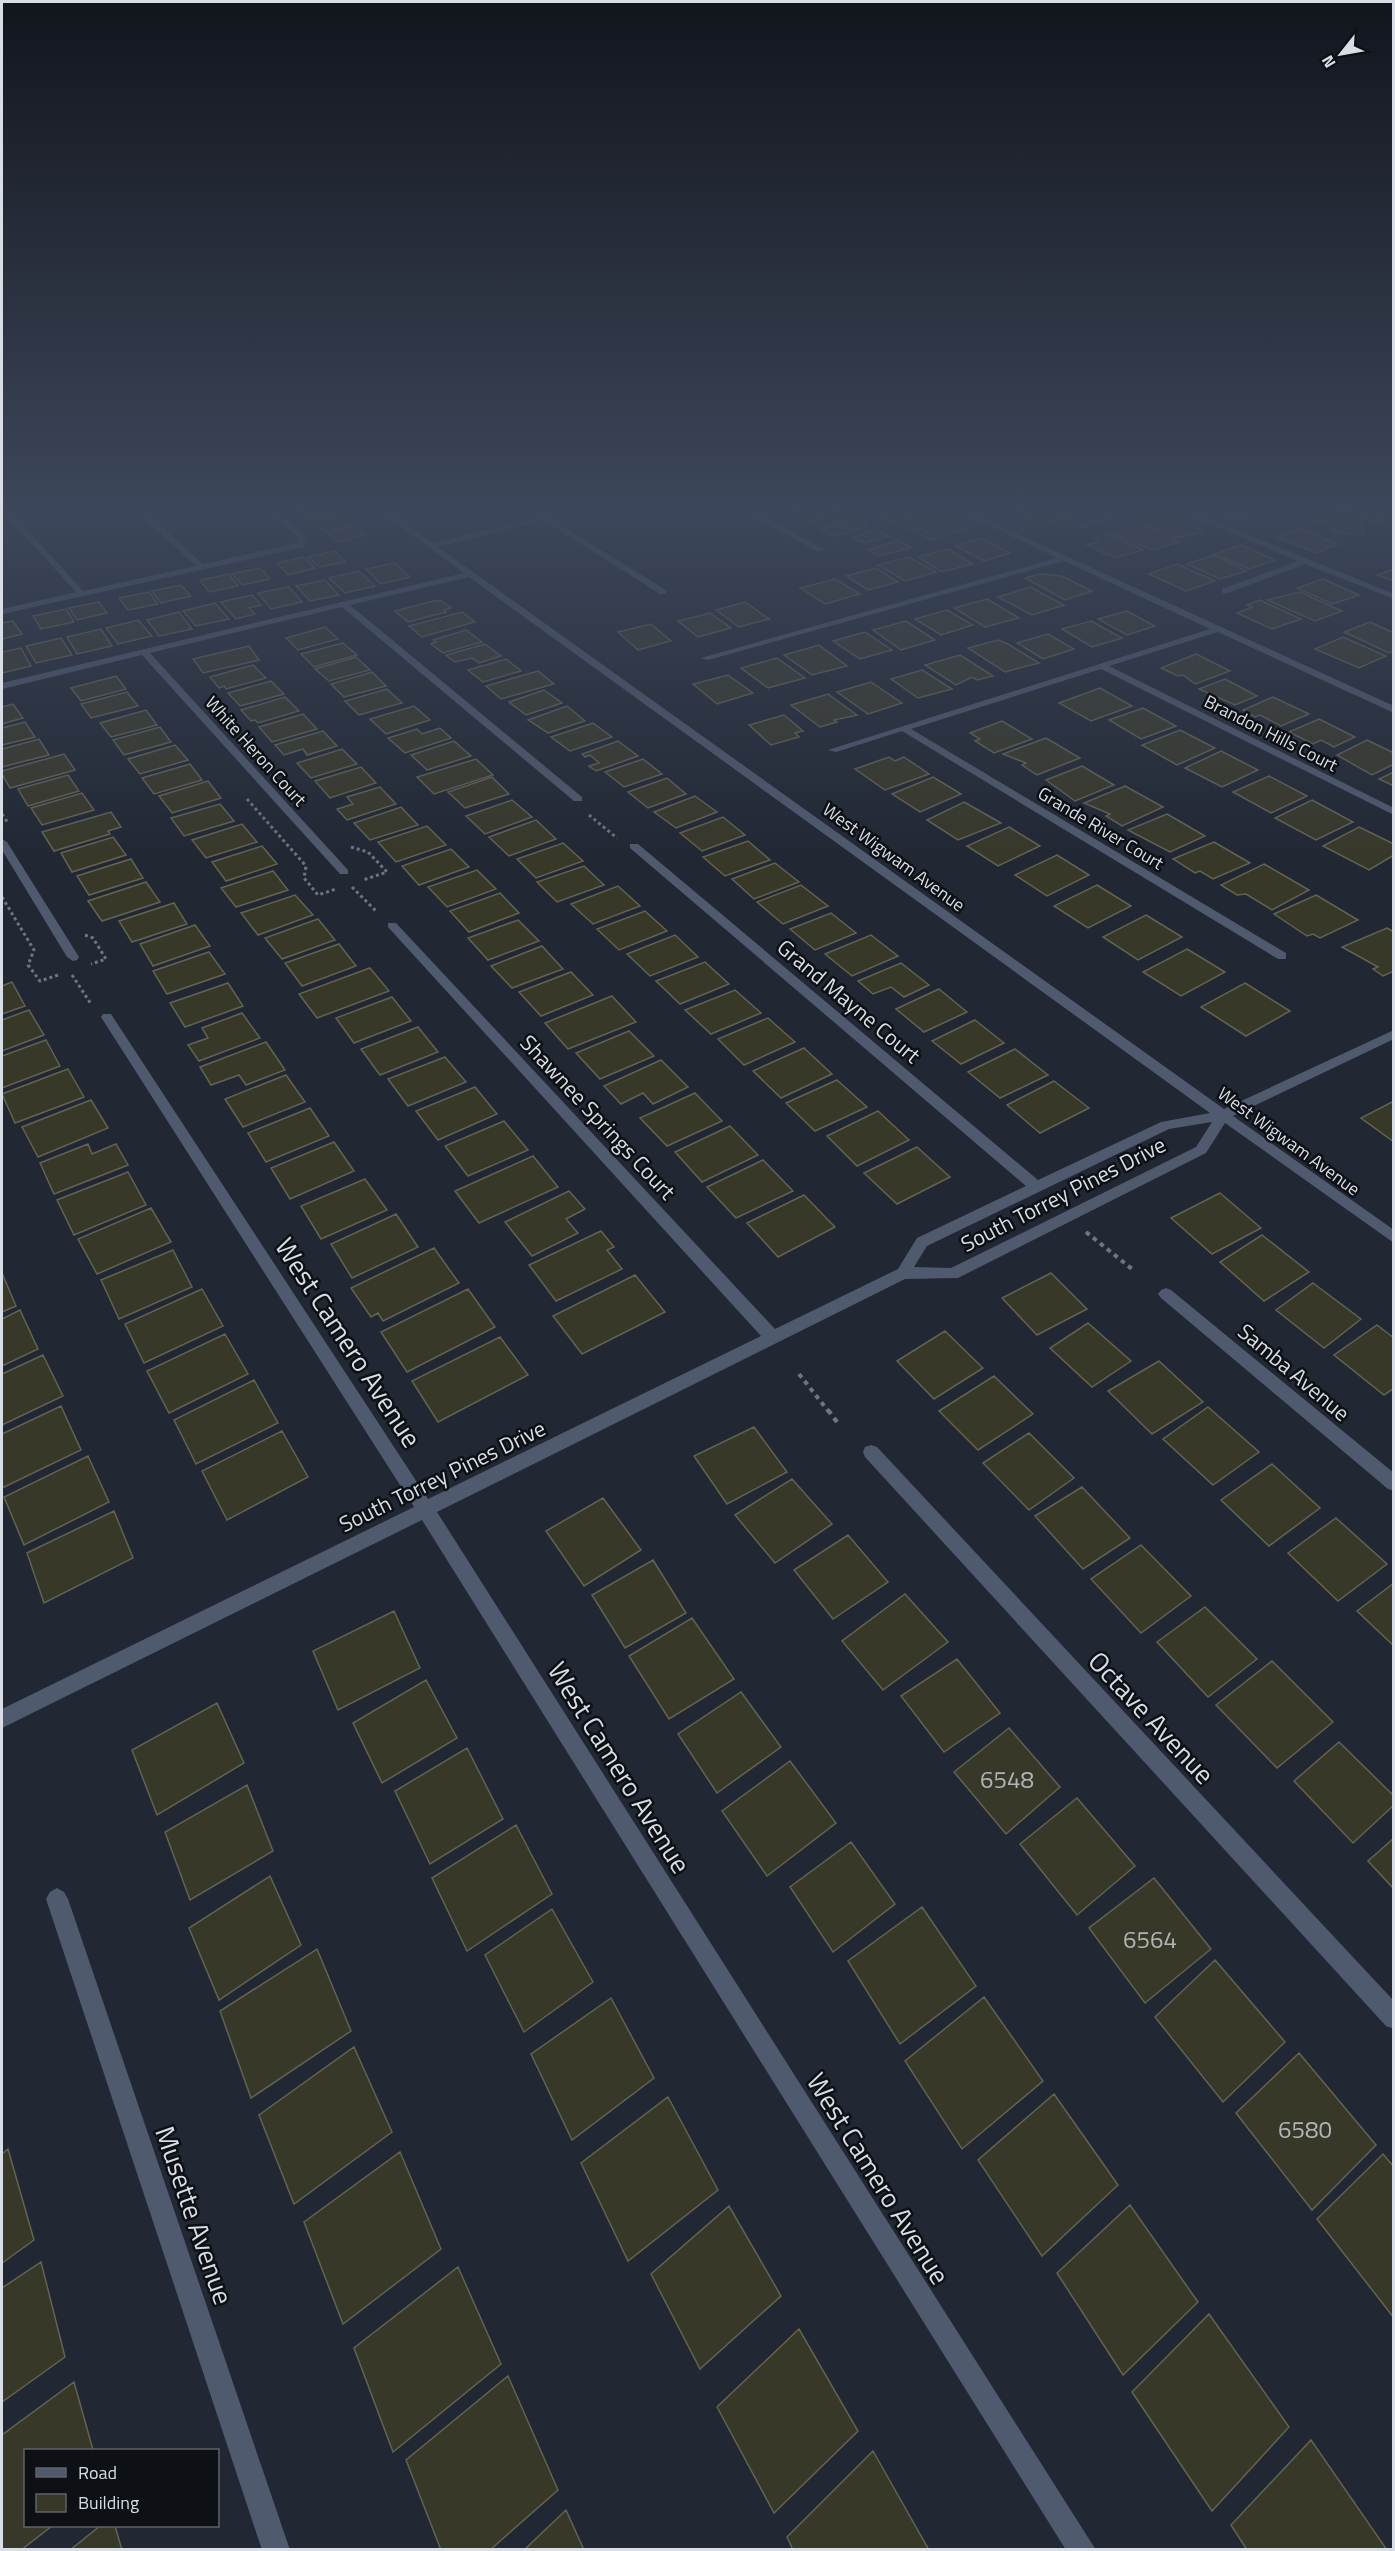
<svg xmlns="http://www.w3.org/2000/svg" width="1395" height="2551" viewBox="0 0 1395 2551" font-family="'Titillium Web',sans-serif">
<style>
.building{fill:#383829;stroke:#636354;stroke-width:1.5}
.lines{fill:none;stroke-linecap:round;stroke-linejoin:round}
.path-far2{stroke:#707580;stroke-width:3;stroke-dasharray:3 3;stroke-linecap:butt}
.path-far1{stroke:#707580;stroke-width:4;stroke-dasharray:4.5 4.5;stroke-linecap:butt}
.path{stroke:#707580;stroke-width:4.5;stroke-dasharray:5 5;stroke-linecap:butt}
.minor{fill:#505a6f;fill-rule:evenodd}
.labels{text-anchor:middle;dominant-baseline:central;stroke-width:5;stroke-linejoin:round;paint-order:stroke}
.far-street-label{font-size:18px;fill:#d9dde5;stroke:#0d1015}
.street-label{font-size:22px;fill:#d9dde5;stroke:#0d1015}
.near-number-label{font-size:24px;fill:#b1b4b6}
.near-street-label{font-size:27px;fill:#d9dde5;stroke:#0d1015}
</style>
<rect width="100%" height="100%" fill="#212733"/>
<path class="building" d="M326 505 337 513 309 520 299 511Z
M816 505H826L836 510 802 517 791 512Z
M876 505H911L880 514 867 508Z
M1033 505H1041L1069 517 1042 526 1011 512Z
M1049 505H1093L1095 506 1073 516Z
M1200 505H1239L1258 514 1232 521Z
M916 506 928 511 895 523 881 517Z
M1313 508 1383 514 1385 522 1361 520 1365 535 1333 532 1331 522 1316 521Z
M839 512 853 519 822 528 811 522Z
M341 516 352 525 325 532 313 523Z
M936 516 948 522 915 531 902 525Z
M1177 519 1203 531 1177 538 1145 524Z
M857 520 869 526 834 536 822 530Z
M952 524 964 529 933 540 919 534Z
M1140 524 1179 542 1152 550 1113 533Z
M354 526 365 535 338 542 327 533Z
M875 529 889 536 865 543 853 538Z
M1299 529 1338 544 1317 553 1278 538Z
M1108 533 1143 550 1115 558 1087 545 1101 541 1095 538Z
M981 538 1010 553 984 561 955 546Z
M899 540 911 548 878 556 868 550Z
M1241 545 1275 560 1249 569 1215 554Z
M948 549 973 564 942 572 918 557Z
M335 551 345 562 319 567 308 557Z
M1213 555 1247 571 1220 579 1187 564Z
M304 557 315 568 288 575 277 563Z
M909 557 936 572 905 581 878 565Z
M395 563 410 577 381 584 366 569Z
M1177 564 1215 581 1186 591 1149 574Z
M260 568 270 579 242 585 232 574Z
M876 568 898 582 868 590 846 576Z
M1394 569V581L1377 575Z
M359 571 375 586 345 593 329 578Z
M229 574 238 586 209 592 200 580Z
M1041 574 1062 576 1092 591 1065 600 1025 578Z
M835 579 860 594 825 604 800 588Z
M1323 579 1359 595 1333 604 1297 588Z
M325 580 339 595 310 601 296 586Z
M181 585 191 596 161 603 152 591Z
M289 587 302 602 271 609 258 593Z
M1030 587 1064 605 1032 615 998 597Z
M149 592 158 604 128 610 119 598Z
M1300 592 1342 611 1315 621 1267 600Z
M252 595 261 605 249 608 255 614 236 619 221 602Z
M987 599 1019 618 985 627 954 608Z
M1260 600 1301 619 1272 629 1237 613 1252 607 1247 605Z
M433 601H442L451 608 444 610 446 612 408 622 395 611Z
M99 602 107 613 77 620 69 608Z
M745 602 769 619 739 627 716 610Z
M215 603 229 619 196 626 183 611Z
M66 609 74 622 41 629 33 616Z
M947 610 973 625 941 635 915 619Z
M1127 611 1155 626 1127 635 1098 619Z
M179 612 192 629 159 636 147 620Z
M462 612 475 622 422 637 409 626Z
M710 613 731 628 698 637 678 621Z
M138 620 152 636 118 644 106 628Z
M13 621 22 634 2 639V623Z
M906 621 935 640 901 650 873 630Z
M1091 621 1122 638 1092 647 1062 629Z
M1370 622 1394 633V651L1389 653 1344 632Z
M651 624 671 641 638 650 618 632Z
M325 627 338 639 298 650 286 638Z
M101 629 112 646 77 654 67 637Z
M466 630 482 642 443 653 431 644 436 642 433 640Z
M865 632 892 650 860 659 833 641Z
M1048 634 1074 649 1043 659 1017 643Z
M1343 637 1386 656 1359 668 1315 649Z
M61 638 72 655 36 663 26 646Z
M998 640 1008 644 1039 663 1005 672 968 648Z
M343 643 357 655 314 667 301 654Z
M485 644 501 656 479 663 472 658 455 662 446 655Z
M819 645 847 666 812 675 784 655Z
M249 646 259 660 203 673 193 659Z
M21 648 31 666 2 673V652Z
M1196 654 1230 671 1195 684 1183 675 1178 676 1161 668Z
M960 655 993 676 977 680 972 677 956 685 925 665Z
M356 657 370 670 329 681 315 669Z
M777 658 805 678 768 688 741 668Z
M506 659 521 671 483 682 468 670Z
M253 665 266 678 226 689 224 686 219 688 210 677Z
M922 670 952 689 918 698 891 679Z
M538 671 554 684 501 699 486 686Z
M372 672 386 686 344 697 331 684Z
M728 675 753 693 717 704 693 684Z
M116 676 126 689 81 701 71 688Z
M1225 679 1257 696 1235 705 1199 689Z
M271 681 284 694 240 706 228 693Z
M871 682 902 703 868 714 837 692Z
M1100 688 1132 706 1091 721 1059 703Z
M387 689 402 703 359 715 345 701Z
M544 690 562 703 526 715 509 702Z
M127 692 138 706 91 718 81 704Z
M828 694 857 715 834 720 837 722 820 727 791 705Z
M285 697 299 711 258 723 255 720 251 721 241 710Z
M1273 697 1309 714 1281 726 1260 715 1255 717 1243 710Z
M13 704 23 718 2 724V707Z
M414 706 430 720 386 734 370 719Z
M567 706 585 721 548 733 528 720Z
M1143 708 1176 726 1141 739 1109 720Z
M146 710 157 725 111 737 100 723Z
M303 714 317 729 272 742 259 727Z
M784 715 803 731 795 733 799 737 771 745 749 725Z
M1319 719 1355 737 1334 747 1321 740 1313 744 1289 732Z
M1002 721 1032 739 994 753 975 741 980 739 970 733Z
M25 722 35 737 2 745V728Z
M593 723 612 737 570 751 551 737Z
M160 727 171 742 124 755 113 740Z
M440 728 451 738 405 753 388 738 417 729 422 734Z
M1180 730 1215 748 1177 765 1142 745Z
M323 731 337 746 307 755 303 749 284 755 275 745Z
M1046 738 1080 758 1037 775 1022 765 1026 763 1003 754Z
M39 739 49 755 2 767V749Z
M1367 740 1394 753V764L1372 775 1337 755Z
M454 741 471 756 427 770 411 755Z
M618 741 638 756 596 771 589 766 599 763 590 755 585 757 582 754Z
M175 745 188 760 140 774 128 759Z
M342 749 357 764 311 778 297 763Z
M1221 751 1258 770 1222 787 1185 768Z
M64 754 75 770 10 788 2 774V771Z
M889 757 895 761 904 757 929 774 885 790 855 769Z
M476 759 493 775 434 794 417 777Z
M643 759 662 774 624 787 605 772Z
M190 764 202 780 154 794 142 778Z
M1082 766 1114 785 1075 801 1046 780Z
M361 767 376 783 330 798 315 781Z
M1394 772V786L1379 779Z
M68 775 79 791 28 806 18 789Z
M1269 776 1307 796 1271 813 1233 792Z
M492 777 509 794 465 808 448 792Z
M933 777 961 794 920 812 892 794Z
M667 778 686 794 648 808 628 792Z
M208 781 221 798 172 813 159 796Z
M1125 786 1163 807 1122 826 1106 816 1110 814 1084 803Z
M380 787 396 804 347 820 337 809 353 804 347 797Z
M82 793 94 810 42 825 31 808Z
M695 796 717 812 676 828 654 812Z
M512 800 532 817 485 834 466 816Z
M1312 800 1353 822 1316 840 1275 818Z
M964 802 1001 823 958 840 927 820Z
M220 804 234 821 184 836 171 818Z
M401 807 418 825 370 840 354 823Z
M111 812 121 827 108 831 110 834 54 851 42 832Z
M1167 814 1205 836 1170 852 1128 830Z
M723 817 745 835 702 851 680 833Z
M536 820 556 839 509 856 489 837Z
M242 824 257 842 206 858 192 840Z
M427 826 446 845 396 862 378 842Z
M1009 827 1040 846 998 866 967 846Z
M1359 827 1394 844V855L1369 870 1323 846Z
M113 837 126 855 72 872 61 853Z
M748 841 770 860 725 876 703 857Z
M1214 842 1250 863 1213 879 1200 871 1195 873 1173 859Z
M563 843 583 861 536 878 517 859Z
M262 846 277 864 226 881 212 862Z
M451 849 469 867 419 885 402 866Z
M1057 855 1089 875 1047 896 1015 875Z
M131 859 143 878 89 895 77 876Z
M775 863 799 882 754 899 732 879Z
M1264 864 1309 890 1272 910 1246 894 1237 895 1221 885Z
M584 866 604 885 557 902 537 882Z
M477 870 496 889 447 907 428 887Z
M273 871 288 890 236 907 221 888Z
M146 882 160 902 102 921 88 901Z
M801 885 828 906 783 924 757 902Z
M1097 885 1131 906 1088 928 1054 906Z
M618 886 640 906 593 924 571 904Z
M500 893 519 913 469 932 450 911Z
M295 895 313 915 258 935 241 913Z
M1316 895 1358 920 1320 938 1313 934 1307 936 1274 914Z
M174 903 187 924 132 942 119 921Z
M645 911 667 931 619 950 597 929Z
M831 913 856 933 815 950 790 929Z
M1146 915 1182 937 1138 960 1103 937Z
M318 919 335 940 282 959 265 938Z
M518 920 539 941 488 960 468 938Z
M195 925 210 946 153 966 140 944Z
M1387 928 1394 932V971L1383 976 1373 969 1378 967 1342 947Z
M675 935 698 957 650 976 627 954Z
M871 935 898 956 852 976 825 954Z
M339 944 356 966 302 986 285 963Z
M542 946 563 969 512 988 491 966Z
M1187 949 1225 972 1181 996 1143 972Z
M209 952 225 974 167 994 153 971Z
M705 962 729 984 680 1004 656 981Z
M901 963 929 985 904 997 891 987 873 994 858 981Z
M370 968 389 991 317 1018 299 994Z
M571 972 593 995 541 1016 519 992Z
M12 982 25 1006 2 1014V986Z
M228 983 243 1006 185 1027 170 1003Z
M1245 983 1290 1011 1246 1036 1201 1007Z
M939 989 967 1012 924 1032 896 1009Z
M735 990 761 1013 711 1034 685 1010Z
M612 996 636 1022 568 1049 545 1023Z
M392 997 411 1021 354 1043 336 1018Z
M29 1010 44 1035 2 1051V1020Z
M242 1013 260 1038 199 1061 188 1045 208 1038 202 1028Z
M768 1018 795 1042 744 1065 718 1039Z
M975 1020 1004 1043 961 1064 932 1041Z
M418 1027 438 1052 380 1075 361 1049Z
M629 1031 654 1056 600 1079 576 1053Z
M46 1040 60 1066 2 1088V1056Z
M266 1042 285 1070 246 1085 239 1075 211 1085 200 1067Z
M804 1048 832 1074 781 1098 753 1071Z
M1015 1049 1048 1075 1000 1098 968 1072Z
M445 1057 466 1082 408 1106 388 1079Z
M661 1060 688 1087 653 1104 643 1093 621 1104 604 1086Z
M68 1069 84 1097 15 1123 2 1094Z
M286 1075 305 1102 243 1127 225 1099Z
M837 1080 867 1107 815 1131 786 1103Z
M1054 1081 1089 1108 1040 1133 1007 1105Z
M475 1087 497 1114 438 1140 416 1111Z
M695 1093 722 1121 667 1146 640 1118Z
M91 1100 108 1128 38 1157 22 1127Z
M1394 1101V1142L1361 1118Z
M310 1108 329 1136 266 1162 248 1133Z
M878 1111 909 1140 857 1166 827 1136Z
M504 1121 528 1150 468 1176 445 1146Z
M730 1126 758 1155 702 1182 675 1152Z
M334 1142 354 1171 290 1199 271 1168Z
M88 1144 92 1154 116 1144 128 1165 54 1194 40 1163Z
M917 1147 950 1177 897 1204 864 1173Z
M533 1156 558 1187 479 1223 455 1191Z
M763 1160 793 1191 736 1218 707 1187Z
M128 1172 146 1205 74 1235 57 1200Z
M365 1179 387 1210 321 1239 301 1206Z
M569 1191 585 1209 566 1219 578 1233 532 1256 505 1222Z
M1220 1193 1261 1228 1212 1254 1171 1218Z
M804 1195 835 1227 778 1257 747 1223Z
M151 1208 171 1242 97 1274 78 1239Z
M396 1214 418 1247 352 1278 331 1244Z
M601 1231 614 1247 607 1250 622 1269 556 1301 529 1265Z
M1262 1235 1309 1272 1264 1301 1220 1262Z
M434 1248 459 1283 383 1321 378 1313 371 1317 351 1288Z
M173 1250 192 1287 119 1319 101 1280Z
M2 1273 16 1306 2 1312Z
M1051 1273 1087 1309 1037 1335 1002 1298Z
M635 1275 665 1312 582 1354 553 1316Z
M1313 1283 1361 1319 1324 1348 1276 1310Z
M202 1289 223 1326 144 1363 125 1324Z
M468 1289 495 1327 407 1372 381 1332Z
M20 1310 38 1349 2 1366V1319Z
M1088 1323 1131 1361 1092 1387 1050 1348Z
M1377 1325 1394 1338V1388L1384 1395 1334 1355Z
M945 1331 983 1368 934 1399 897 1361Z
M225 1334 248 1374 169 1413 147 1371Z
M500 1337 528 1375 438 1422 412 1381Z
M43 1355 63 1396 2 1425V1374Z
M1159 1361 1203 1402 1152 1434 1108 1391Z
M994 1376 1033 1414 978 1450 939 1411Z
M254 1380 278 1423 196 1464 174 1420Z
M61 1406 81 1450 2 1488V1434Z
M1208 1407 1259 1452 1213 1485 1163 1439Z
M754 1427 787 1472 727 1504 694 1456Z
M282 1431 308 1477 227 1520 202 1471Z
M1029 1433 1074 1478 1029 1510 983 1463Z
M88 1456 109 1502 24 1545 4 1497Z
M1272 1464 1320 1508 1269 1546 1221 1500Z
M792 1479 832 1524 775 1563 735 1515Z
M1082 1487 1130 1538 1083 1569 1035 1516Z
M603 1498 641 1550 584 1586 546 1531Z
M114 1511 133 1558 44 1603 27 1553Z
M1336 1518 1387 1564 1338 1601 1288 1553Z
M848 1535 888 1582 833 1619 794 1570Z
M1141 1545 1191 1596 1141 1633 1091 1579Z
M653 1560 686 1613 625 1648 592 1595Z
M1394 1583V1646L1357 1611Z
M905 1594 948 1642 883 1690 842 1641Z
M1205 1607 1257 1659 1208 1697 1157 1642Z
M394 1611 420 1668 338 1710 313 1651Z
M692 1618 734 1679 669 1719 629 1656Z
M957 1659 1000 1713 944 1752 901 1696Z
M1272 1661 1333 1722 1277 1768 1216 1705Z
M426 1680 457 1738 382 1783 353 1723Z
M741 1692 781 1747 717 1793 678 1734Z
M217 1703 244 1763 157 1815 132 1750Z
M1009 1728 1060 1787 1006 1834 954 1772Z
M1339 1742 1394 1796V1805L1353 1843 1294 1781Z
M467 1748 503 1819 430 1864 395 1791Z
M790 1761 836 1823 767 1876 722 1811Z
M247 1785 273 1851 190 1900 165 1832Z
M1077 1798 1135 1866 1077 1915 1020 1844Z
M516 1825 552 1894 467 1951 432 1878Z
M1394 1838V1889L1368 1861Z
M851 1842 895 1904 833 1952 790 1887Z
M270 1876 301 1945 219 2000 189 1928Z
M1154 1878 1211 1949 1145 2003 1089 1928Z
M922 1907 976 1986 900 2044 848 1961Z
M552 1909 593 1982 524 2032 485 1955Z
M317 1949 351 2031 251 2098 220 2011Z
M1215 1960 1285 2042 1223 2102 1155 2017Z
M984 1997 1043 2081 962 2149 905 2061Z
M611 1998 654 2078 572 2140 531 2054Z
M354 2047 392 2132 294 2204 259 2115Z
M1299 2053 1376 2145 1312 2210 1236 2113Z
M1054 2094 1118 2185 1042 2256 978 2160Z
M668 2097 718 2190 628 2261 581 2163Z
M8 2149 34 2240 2 2263V2154Z
M400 2152 441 2249 343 2324 304 2222Z
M1383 2154 1394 2167V2318L1317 2219Z
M1130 2205 1198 2302 1123 2375 1057 2273Z
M729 2206 781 2296 700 2369 651 2274Z
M41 2262 65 2357 2 2402V2288Z
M458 2267 501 2364 393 2452 354 2348Z
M1209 2314 1289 2427 1212 2511 1132 2392Z
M799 2329 858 2431 774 2513 717 2407Z
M508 2376 558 2490 490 2550H441L406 2460Z
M74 2382 93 2450H26V2526H52L21 2550H2V2435Z
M1311 2440 1387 2550H1247L1231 2525Z
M873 2451 929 2550H793L787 2537Z
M566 2510 584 2550H524Z
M100 2526H115L122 2550H70Z"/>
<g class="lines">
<path class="path-far2" d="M247 799 306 866 304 878 318 895 336 889
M2 814 8 823
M589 815 617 838
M351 847 368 852 387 872 363 880
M352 887 376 911
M2 897 34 950 28 965 40 981 61 974
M85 935 93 938 106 959 91 964
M72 975 91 1004"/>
<path class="path-far1" d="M1086 1232 1132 1269
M799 1374 829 1412"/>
<path class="path" d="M828 1410 837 1422"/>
<path class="minor" d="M2 505H5L83 591 196 566 130 505H139L203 564 297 543 299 538 261 505H270L307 537 304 547 2 614V609L76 592 2 511Z
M371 505H380L433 543 525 521 571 505H583L549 518 666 590V594H660L543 520 438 547 1224 1109 1394 1030V1039L1233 1116 1394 1230V1243L1225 1123 1206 1153 958 1278 905 1279 437 1512 1096 2550H1066L422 1520 2 1728V1709L414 1507 101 1017 103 1014H111L428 1499 761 1336 388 927V923H396L775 1329 898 1269 917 1238 1026 1186 630 848V844H638L1038 1180 1161 1122 1210 1113 469 577 350 605 582 797V801H574L342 607 150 653 348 870V874H340L142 655 2 689V683L464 573ZM1212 1122 1196 1147 951 1268 914 1267 927 1246 1169 1129Z
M733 505H743L825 550 818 552Z
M945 505H955L1394 706V713L1218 632 1109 666 1394 808V815L1101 669 911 729 1286 953V959H1278L902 731 836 752 828 750 1210 629 1064 561 708 660 701 658 1057 558Z
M1134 505H1146L1081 529 1074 527Z
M1165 505H1176L1394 594V599L1305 564 1228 593H1222V589L1298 561Z
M2 839 7 842 79 957 77 960 73 961 67 957 2 850Z
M1166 1288 1171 1290 1394 1473V1491L1388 1489 1161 1298 1158 1294 1161 1290Z
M871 1445 877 1447 1394 2001V2029L1386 2026 865 1457 863 1452 865 1447Z
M57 1888 64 1892 68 1899 290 2550H262L46 1899 50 1892Z"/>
</g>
<linearGradient id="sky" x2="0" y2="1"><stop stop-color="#12151c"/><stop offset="0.59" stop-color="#3d475b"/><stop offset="1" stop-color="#3d475b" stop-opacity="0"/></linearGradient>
<rect width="1395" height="862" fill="url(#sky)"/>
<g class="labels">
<g class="far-street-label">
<text transform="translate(1271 733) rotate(27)">Brandon Hills Court</text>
<text transform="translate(256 751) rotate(48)">White Heron Court</text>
<text transform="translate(1101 828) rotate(31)">Grande River Court</text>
<text transform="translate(894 857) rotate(36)">West Wigwam Avenue</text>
<text transform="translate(1289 1141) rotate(36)">West Wigwam Avenue</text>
</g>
<g class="street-label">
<text transform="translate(849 1001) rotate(40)">Grand Mayne Court</text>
<text transform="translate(598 1117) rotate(47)">Shawnee Springs Court</text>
<text transform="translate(1063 1194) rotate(-27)">South Torrey Pines Drive</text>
<text transform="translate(1294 1372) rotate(40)">Samba Avenue</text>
<text transform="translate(442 1476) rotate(-26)">South Torrey Pines Drive</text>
</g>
<g class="near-number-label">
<text x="1007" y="1779">6548</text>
<text x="1150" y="1939">6564</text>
<text x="1305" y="2129">6580</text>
</g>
<g class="near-street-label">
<text transform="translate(349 1342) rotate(57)">West Camero Avenue</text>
<text transform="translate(1152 1717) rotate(47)">Octave Avenue</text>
<text transform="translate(620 1767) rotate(58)">West Camero Avenue</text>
<text transform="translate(879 2178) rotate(58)">West Camero Avenue</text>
<text transform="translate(195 2215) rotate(71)">Musette Avenue</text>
</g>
</g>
<rect width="1395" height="2551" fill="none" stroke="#d9dde5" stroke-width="6"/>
<rect x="24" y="2449" width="195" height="78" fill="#0d1015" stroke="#5f6268" stroke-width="1.5"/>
<rect x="36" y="2468" width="30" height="9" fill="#505a6f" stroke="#5f6268" stroke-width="1.5"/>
<text x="78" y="2479" font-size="18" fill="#d9dde5">Road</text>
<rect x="36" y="2494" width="30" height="18" fill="#383829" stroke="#5f6268" stroke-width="1.5"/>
<text x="78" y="2509" font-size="18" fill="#d9dde5">Building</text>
<g transform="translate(1341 54) rotate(239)" stroke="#0d1015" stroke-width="4.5" paint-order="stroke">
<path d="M0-4.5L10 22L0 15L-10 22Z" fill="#d9dde5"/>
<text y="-9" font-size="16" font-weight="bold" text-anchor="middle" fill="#d9dde5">N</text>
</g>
</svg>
